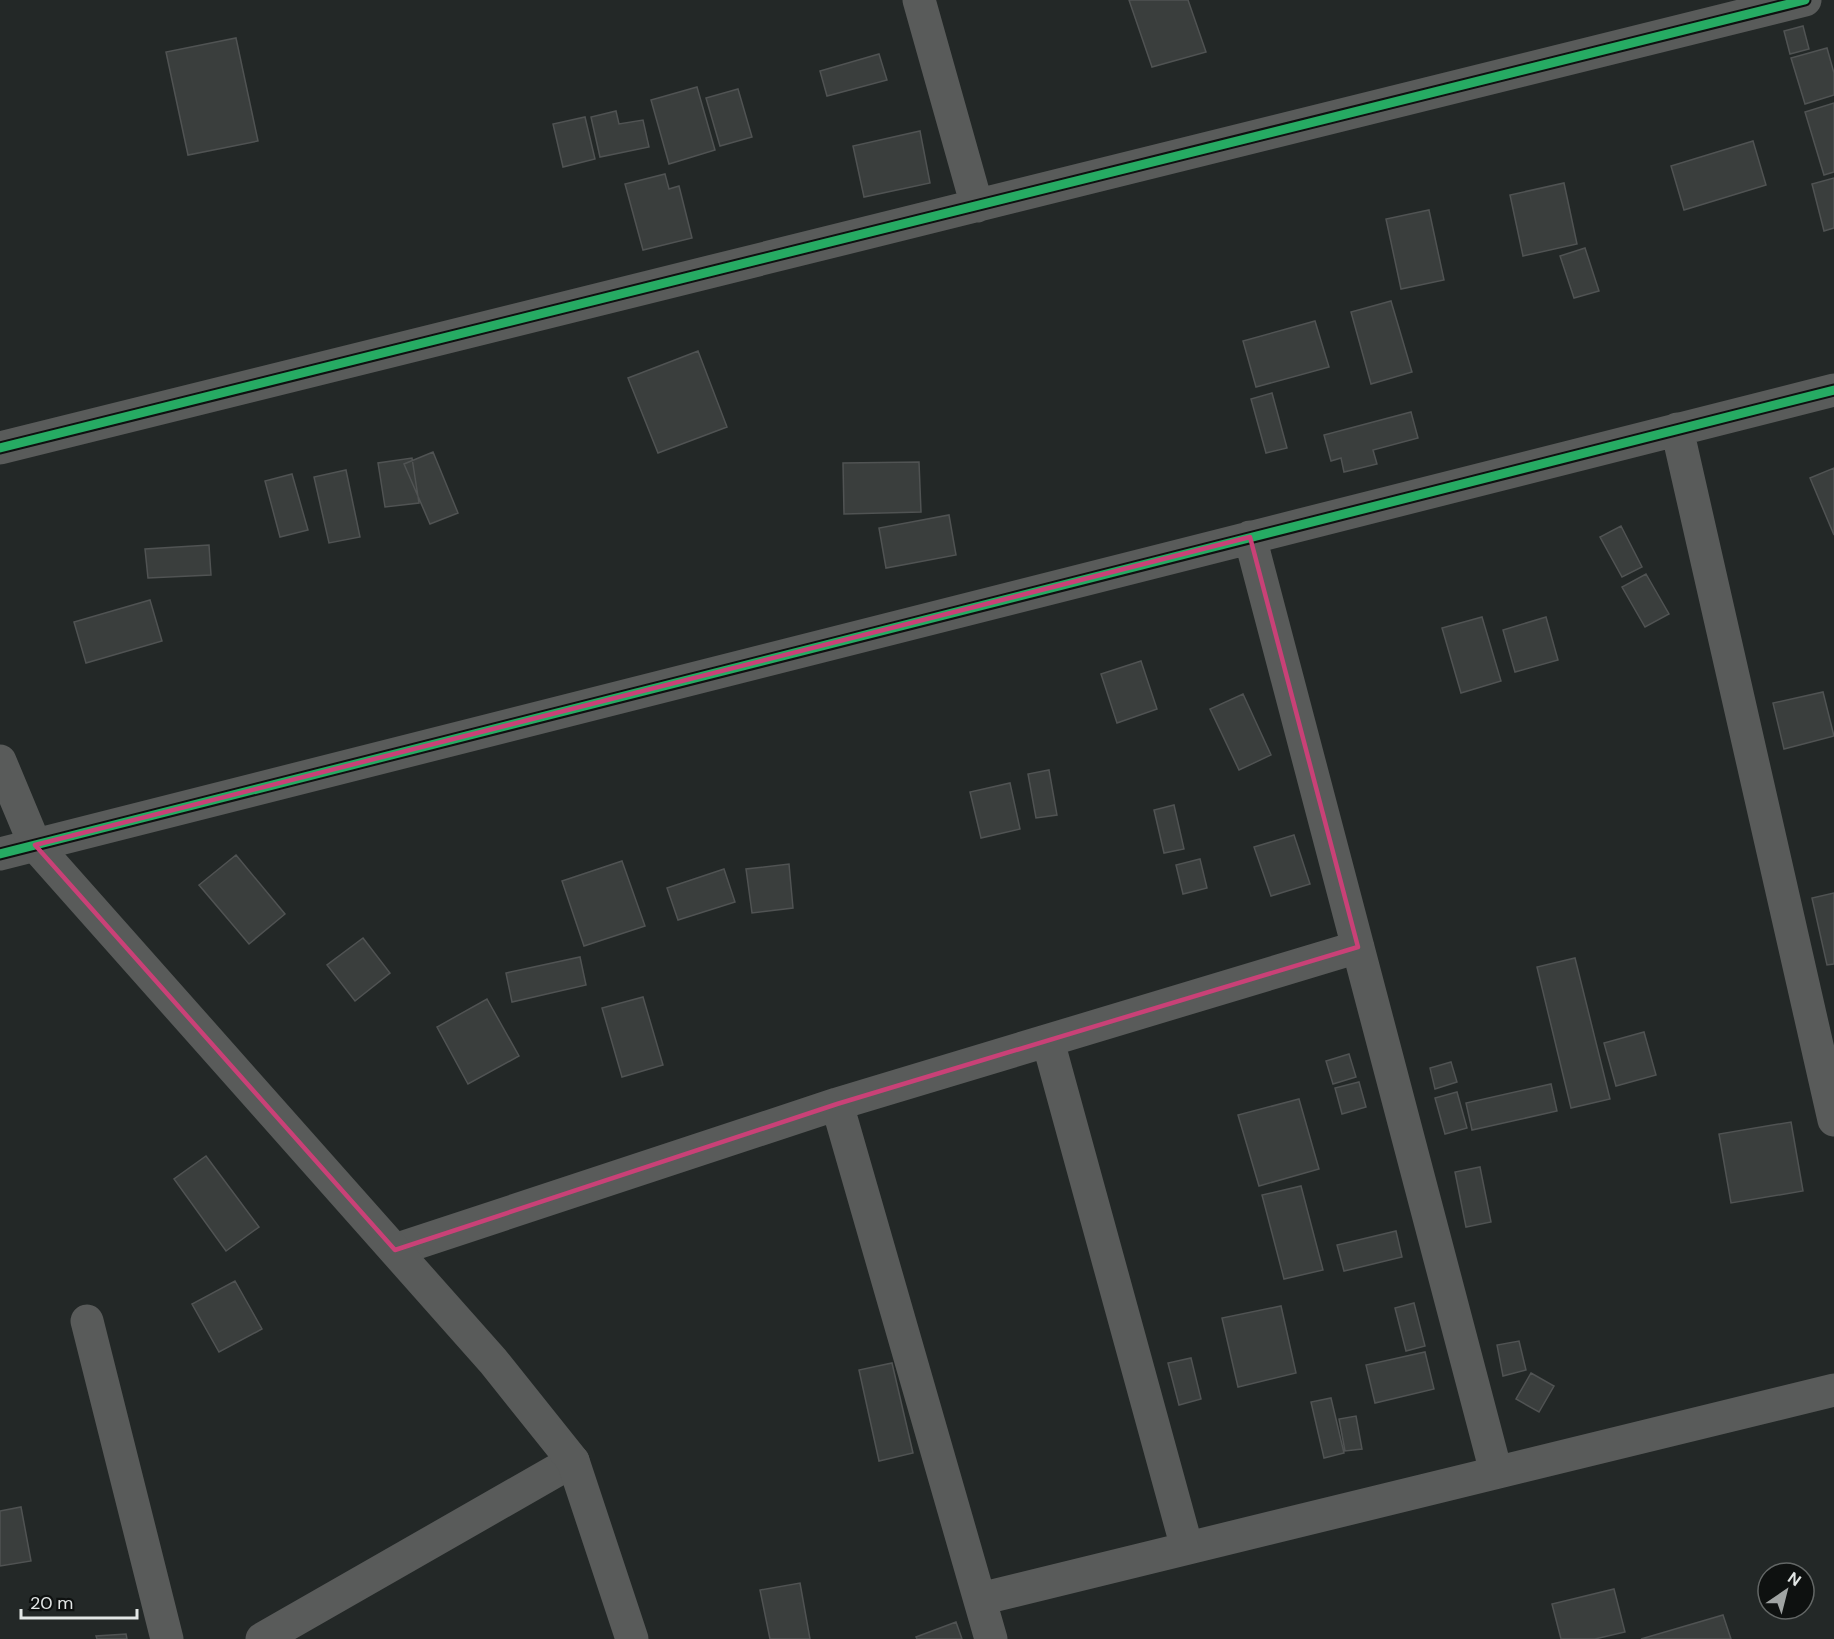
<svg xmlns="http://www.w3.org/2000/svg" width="1834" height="1639" viewBox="0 0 1834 1639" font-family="'DM Sans',sans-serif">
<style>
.building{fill:#3a3e3d;stroke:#505353;stroke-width:1.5}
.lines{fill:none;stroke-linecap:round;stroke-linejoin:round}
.minor{stroke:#595b5a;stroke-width:33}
.tertiary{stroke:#595b5a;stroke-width:33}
.cycleway-casing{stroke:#0e1110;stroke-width:13}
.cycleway{stroke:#26ab63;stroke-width:9}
.marked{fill:none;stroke:#c94177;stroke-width:4.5;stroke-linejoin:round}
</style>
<rect width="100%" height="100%" fill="#232827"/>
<path class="building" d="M1129 0H1188L1206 52 1152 67Z
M1803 26 1809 49 1790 54 1784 31Z
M236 38 258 141 188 155 166 52Z
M1827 48 1834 73V95L1805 104 1791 58Z
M879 54 887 80 827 96 820 71Z
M697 87 715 150 669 164 651 100Z
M738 89 752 137 720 146 706 98Z
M1834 103V172L1824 175 1805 112Z
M616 111 619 124 643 120 649 147 600 157 591 117Z
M585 117 595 159 563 167 553 124Z
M920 131 930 183 864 197 853 146Z
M1753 141 1766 185 1684 210 1671 166Z
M665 174 669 189 679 186 692 238 643 250 625 184Z
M1834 178V228L1824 231 1812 184Z
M1564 183 1577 244 1523 256 1510 195Z
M1429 210 1444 280 1401 289 1386 219Z
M1585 248 1599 291 1574 298 1560 256Z
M1391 301 1412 372 1371 384 1351 312Z
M1315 321 1329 367 1256 387 1243 341Z
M698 351 727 427 658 453 628 378Z
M1272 393 1287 448 1266 453 1251 399Z
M1411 412 1418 438 1373 450 1377 464 1344 472 1341 458 1331 461 1324 435Z
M433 452 458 513 430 524 404 464Z
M412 458 419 503 385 507 378 463Z
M919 462 921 512 844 514 843 463Z
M1834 468V535L1810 478Z
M346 470 360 537 329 543 314 477Z
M292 474 308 530 280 537 265 481Z
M949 515 956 555 886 568 879 528Z
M1621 526 1642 567 1622 577 1600 537Z
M209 545 211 575 148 578 145 549Z
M1646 574 1669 614 1645 627 1622 587Z
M150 600 162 641 86 663 74 622Z
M1482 617 1501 681 1461 693 1442 628Z
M1546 617 1558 660 1515 672 1503 630Z
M1141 661 1157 709 1117 723 1101 674Z
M1823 692 1834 736 1784 749 1773 703Z
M1243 694 1271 755 1239 770 1210 709Z
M1049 770 1057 815 1036 818 1028 774Z
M1010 783 1020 829 981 838 970 792Z
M1174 805 1184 849 1164 853 1154 810Z
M1294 835 1310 884 1271 896 1254 847Z
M236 855 285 914 249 944 199 885Z
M1200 859 1207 888 1183 894 1176 865Z
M622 861 645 926 584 946 562 881Z
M789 864 793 908 752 913 746 869Z
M724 869 735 902 678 920 667 888Z
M1834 893V964L1827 965 1812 898Z
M363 938 390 973 355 1001 327 965Z
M580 957 586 985 512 1002 506 973Z
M1575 958 1610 1099 1571 1108 1537 967Z
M643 997 663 1065 622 1077 602 1008Z
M487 999 519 1056 468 1084 437 1027Z
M1644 1032 1656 1075 1616 1086 1604 1043Z
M1349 1054 1356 1077 1333 1084 1326 1061Z
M1451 1062 1457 1082 1435 1089 1430 1068Z
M1359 1082 1366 1107 1342 1114 1335 1088Z
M1551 1084 1557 1111 1472 1130 1466 1103Z
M1457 1092 1467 1128 1445 1134 1435 1098Z
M1299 1099 1319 1169 1259 1186 1238 1115Z
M1791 1122 1803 1191 1731 1203 1719 1134Z
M206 1156 259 1227 226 1251 174 1179Z
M1480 1167 1491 1222 1466 1227 1455 1172Z
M1301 1186 1323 1270 1284 1279 1262 1195Z
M1396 1231 1402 1257 1344 1271 1337 1245Z
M235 1281 262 1329 219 1352 192 1304Z
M1414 1303 1425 1346 1406 1351 1395 1308Z
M1281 1306 1296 1373 1238 1387 1222 1318Z
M1519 1341 1526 1370 1503 1376 1497 1345Z
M1425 1352 1434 1389 1375 1403 1366 1365Z
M1191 1358 1201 1399 1179 1405 1168 1363Z
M892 1363 913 1453 879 1461 859 1370Z
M1531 1373 1554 1386 1539 1412 1516 1399Z
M1331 1398 1344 1453 1324 1458 1311 1402Z
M1356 1416 1362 1449 1345 1451 1339 1419Z
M21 1507 31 1561 0 1566V1511Z
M800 1583 810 1639H770L760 1590Z
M1614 1589 1625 1632 1595 1639H1561L1552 1604Z
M1723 1615 1731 1639H1641Z
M956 1622 962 1639H917L916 1637Z
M126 1634 127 1639H97L96 1636Z"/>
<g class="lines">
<path class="minor" d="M919 0 977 206
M1677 429 1834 1120
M0 448 1805 0
M1250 537 1496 1472
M0 854 1834 390
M1048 1041 1187 1548
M837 1104 991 1639
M395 1250 837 1104 1358 947
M87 1321 167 1639
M980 1599 1834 1390
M262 1639 573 1461"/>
<path class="tertiary" d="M0 761 35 845 493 1361 573 1461 632 1639"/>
<g class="cycleway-casing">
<path id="cycleway" d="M0 448 1805 0
M0 854 1834 390"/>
</g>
<use href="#cycleway" class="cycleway"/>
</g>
<path class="marked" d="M1250 537 1358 947 837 1104 395 1250 35 845Z"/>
<g transform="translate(1786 1591) rotate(35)"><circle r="28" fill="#0e1110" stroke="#636766" stroke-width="1.5"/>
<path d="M0-4.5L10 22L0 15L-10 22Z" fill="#a0a4a3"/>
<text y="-9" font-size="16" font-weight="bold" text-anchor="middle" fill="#e3e7e6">N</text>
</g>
<path d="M21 1609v9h116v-9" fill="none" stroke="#e3e7e6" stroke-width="3"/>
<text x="30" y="1609" font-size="18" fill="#e3e7e6" stroke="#0e1110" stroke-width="4.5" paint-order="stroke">20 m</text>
</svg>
